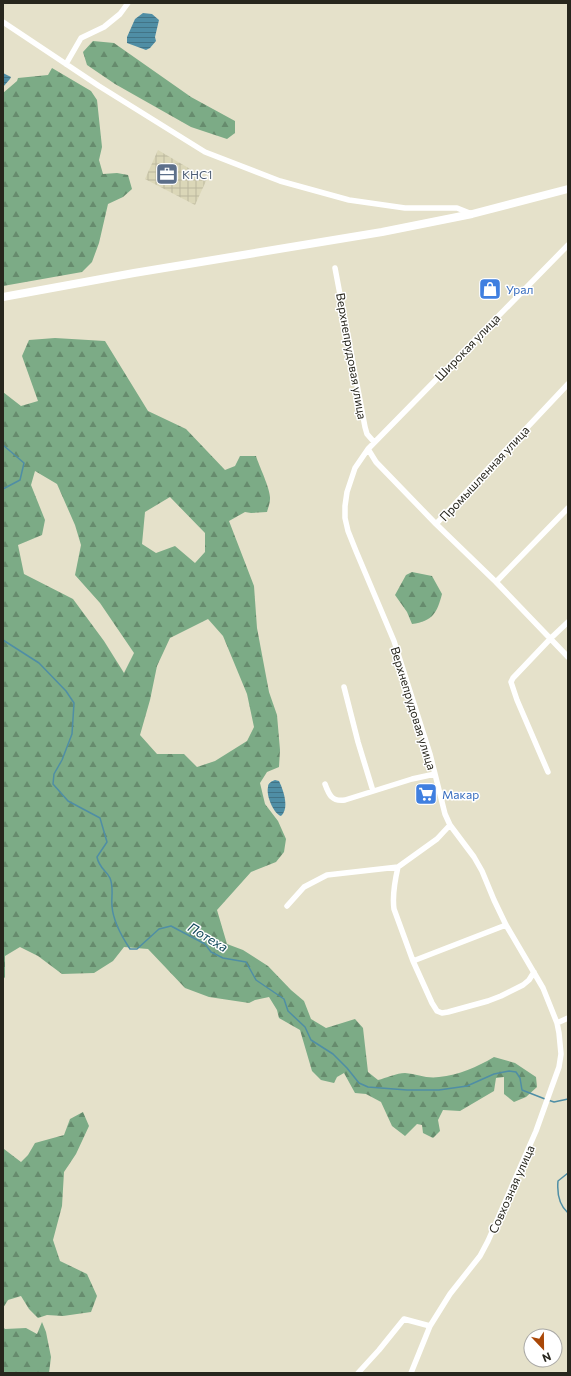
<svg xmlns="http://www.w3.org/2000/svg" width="571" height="1376" viewBox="0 0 571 1376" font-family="Commissioner,sans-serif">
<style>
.industrial{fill:url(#industrial-grid)}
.forest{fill:url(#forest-firs);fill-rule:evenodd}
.water{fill:url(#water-rules)}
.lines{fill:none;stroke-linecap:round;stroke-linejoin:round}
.stream{stroke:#4f8ea5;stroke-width:1.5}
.minor{stroke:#fff;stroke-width:5.5}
.primary{stroke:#fff;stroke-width:8}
.labels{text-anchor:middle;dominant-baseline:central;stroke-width:3;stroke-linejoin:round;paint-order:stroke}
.service-label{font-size:12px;fill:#4e5e75;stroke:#fff;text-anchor:start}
.shop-label{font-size:12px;fill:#366cbe;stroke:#fff;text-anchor:start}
.street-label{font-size:12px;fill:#27261d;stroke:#fff}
.water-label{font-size:13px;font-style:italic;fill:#0c4456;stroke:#fff}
</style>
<defs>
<pattern id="industrial-grid" width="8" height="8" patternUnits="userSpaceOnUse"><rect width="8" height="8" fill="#dbd7b8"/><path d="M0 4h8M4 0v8" fill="none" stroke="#bcb89e"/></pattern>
<pattern id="forest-firs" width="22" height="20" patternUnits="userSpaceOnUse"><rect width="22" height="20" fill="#7cab86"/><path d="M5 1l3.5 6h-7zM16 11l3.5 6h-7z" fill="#668b6d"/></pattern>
<pattern id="water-rules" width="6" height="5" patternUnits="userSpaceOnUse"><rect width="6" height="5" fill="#4f8ea5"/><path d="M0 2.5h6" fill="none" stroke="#427486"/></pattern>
</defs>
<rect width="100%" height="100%" fill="#e5e1ca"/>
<path class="industrial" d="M158 150 207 179 195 205 145 179Z"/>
<path class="forest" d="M93 41 114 43 191 97 235 121V133L227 139 191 127 115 84 87 65 83 52Z
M52 68 91 91 97 100 102 147 99 160 103 174 117 173 128 175 132 189 123 197 108 204 99 243 92 262 82 272 3 286V93L17 81 18 78 48 75Z
M55 338 105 341 148 411 186 429 225 470 235 466 240 456H256C259 466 271 490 270 499 270 503 268 508 267 512L251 513 245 512 229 521 254 586 257 628 269 692 277 715 280 750 279 767 267 772 260 783 265 804 278 821 286 839 284 852 276 862 251 872 217 910 227 944 243 950 268 966 291 990 304 1001 311 1019 326 1028 355 1019 363 1028 368 1072 378 1080C386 1078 397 1073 405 1073 417 1074 427 1079 439 1077 459 1075 477 1067 494 1057L515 1063 536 1077 537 1087 526 1097 514 1102 504 1094V1077L496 1078 494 1091 460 1111 443 1110 438 1120 440 1131 433 1138 423 1133 422 1125 417 1124 405 1136 392 1126 381 1102 366 1094 355 1093 344 1073 337 1077 334 1083 321 1080 312 1071 300 1030 279 1018 277 1010 269 997 255 1000 249 1003 209 997 185 988 148 949 124 947 113 961 94 973 62 974 38 956 20 947 5 956V977L3 980V392L21 406 38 401 22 356 29 340ZM35 471 57 484 75 525 81 545 75 575 100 603 134 653 124 673 104 641 73 599 24 574 18 545 42 535 45 520 31 485ZM170 497 205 533V552L195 563 175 546 156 553 142 544 145 512ZM208 619 223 636 247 694 254 727 247 741 215 761 197 767 184 754H157L140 735 150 700 157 666 170 638Z
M412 572 432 576 442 594C437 613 433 621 412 624L407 612 395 595 406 575Z
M83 1112 89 1126 76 1154 64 1172 62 1206 53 1240 60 1261 87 1274 97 1296 91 1312 63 1316 47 1315 38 1318 29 1309 21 1296 8 1300 3 1308V1146L4 1149 21 1162 28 1155 35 1143 64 1135 70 1119Z
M42 1322 46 1332 51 1357 49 1373H3V1327L5 1329 26 1328 37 1334Z"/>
<path class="water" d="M143 13 152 14 159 20 155 37 156 41 150 48 146 50 127 43V37L135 19Z
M3 73 11 77 10 79 3 87Z
M275 780 279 781C283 789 290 808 281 816 273 813 266 795 268 787 268 783 272 781 275 780Z"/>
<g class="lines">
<path class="stream" d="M3 445 24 463 20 480 3 489
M3 640 39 663 66 691 74 703 72 734 62 760 54 774 53 784 68 801 100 818 107 842 97 857C99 868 106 870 110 878 114 888 111 897 112 906 113 921 122 937 130 949H137L159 929 171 926 205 944 211 952 223 958 246 962 256 980 284 999 288 1011 305 1027 311 1040 333 1054 347 1068 359 1083 368 1087 407 1090H439L467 1086 494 1074 509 1071 516 1072 520 1078 522 1090 545 1099
M548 1100 554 1102 568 1099
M568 1173 558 1181C557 1192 559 1205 568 1213"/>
<path class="minor" d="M3 22 99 86 205 152 280 181 349 200 405 208H457L472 214
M66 64 81 38 104 27 120 14 128 3
M335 268 365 427 367 434 374 442
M368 449 376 462 436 524 568 384
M436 524 496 582 568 657
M496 582 568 508
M344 687 358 742 373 791
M548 772 517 700 511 682 513 678 551 638 568 622
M325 784C329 795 332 802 345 800L412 779 435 774
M398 867C395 880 392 895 394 909L413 961 432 1003 437 1011 442 1013 448 1012 488 1001 501 996 523 985 529 980 534 972
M287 906 304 887 327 875 398 867 437 839 450 825
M413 961 506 925
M557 1023 568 1018
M358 1373 379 1350 404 1319 430 1326
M411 1373 430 1326 450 1294 480 1256 488 1241 536 1131 551 1089 559 1067 561 1054 559 1033 557 1023 543 988 506 925 494 900 482 871 474 857 450 825 445 814 430 754 394 641 356 551 348 531 345 518V506L347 492 355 468 368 449 568 245"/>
<path class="primary" d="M3 297 134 273 382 232 472 214 568 189"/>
</g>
<defs>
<g id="office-square" transform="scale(1.15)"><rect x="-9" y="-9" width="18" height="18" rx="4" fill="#5c6f8a" stroke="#fff"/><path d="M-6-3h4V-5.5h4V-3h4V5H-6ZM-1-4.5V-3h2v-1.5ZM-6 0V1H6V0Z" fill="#fff"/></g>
<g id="shop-square" transform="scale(1.15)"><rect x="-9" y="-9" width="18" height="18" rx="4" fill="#3f7fe0" stroke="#fff"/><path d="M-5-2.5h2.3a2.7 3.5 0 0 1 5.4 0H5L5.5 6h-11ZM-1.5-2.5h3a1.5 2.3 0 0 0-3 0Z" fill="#fff"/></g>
<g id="supermarket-square" transform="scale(1.15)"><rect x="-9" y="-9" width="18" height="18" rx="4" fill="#3f7fe0" stroke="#fff"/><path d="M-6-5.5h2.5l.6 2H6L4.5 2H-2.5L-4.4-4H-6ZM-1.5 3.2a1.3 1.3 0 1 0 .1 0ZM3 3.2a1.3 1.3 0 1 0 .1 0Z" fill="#fff"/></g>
</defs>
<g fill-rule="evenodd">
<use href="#office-square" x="167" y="174"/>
<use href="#shop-square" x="490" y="289"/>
<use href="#supermarket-square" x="426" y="794"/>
</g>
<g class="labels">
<g class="service-label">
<text x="182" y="174">КНС1</text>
</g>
<g class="shop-label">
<text x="506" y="289">Урал</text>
<text x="442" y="794">Макар</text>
</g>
<g class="street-label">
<text transform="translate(467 347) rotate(-46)">Широкая улица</text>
<text transform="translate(352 356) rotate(80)">Верхнепрудовая улица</text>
<text transform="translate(484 473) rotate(-47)">Промышленная улица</text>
<text transform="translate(414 708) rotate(73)">Верхнепрудовая улица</text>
<text transform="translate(511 1189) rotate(-66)">Совхозная улица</text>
</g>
<g class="water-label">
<text transform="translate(208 937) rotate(31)">Потеха</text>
</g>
</g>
<rect width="571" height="1376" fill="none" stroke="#27261d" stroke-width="8"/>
<g transform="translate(543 1348) rotate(158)"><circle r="19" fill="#ffffff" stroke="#a9a8a5"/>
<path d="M0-3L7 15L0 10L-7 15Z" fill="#a94707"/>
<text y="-6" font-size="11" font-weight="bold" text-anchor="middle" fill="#27261d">N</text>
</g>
</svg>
